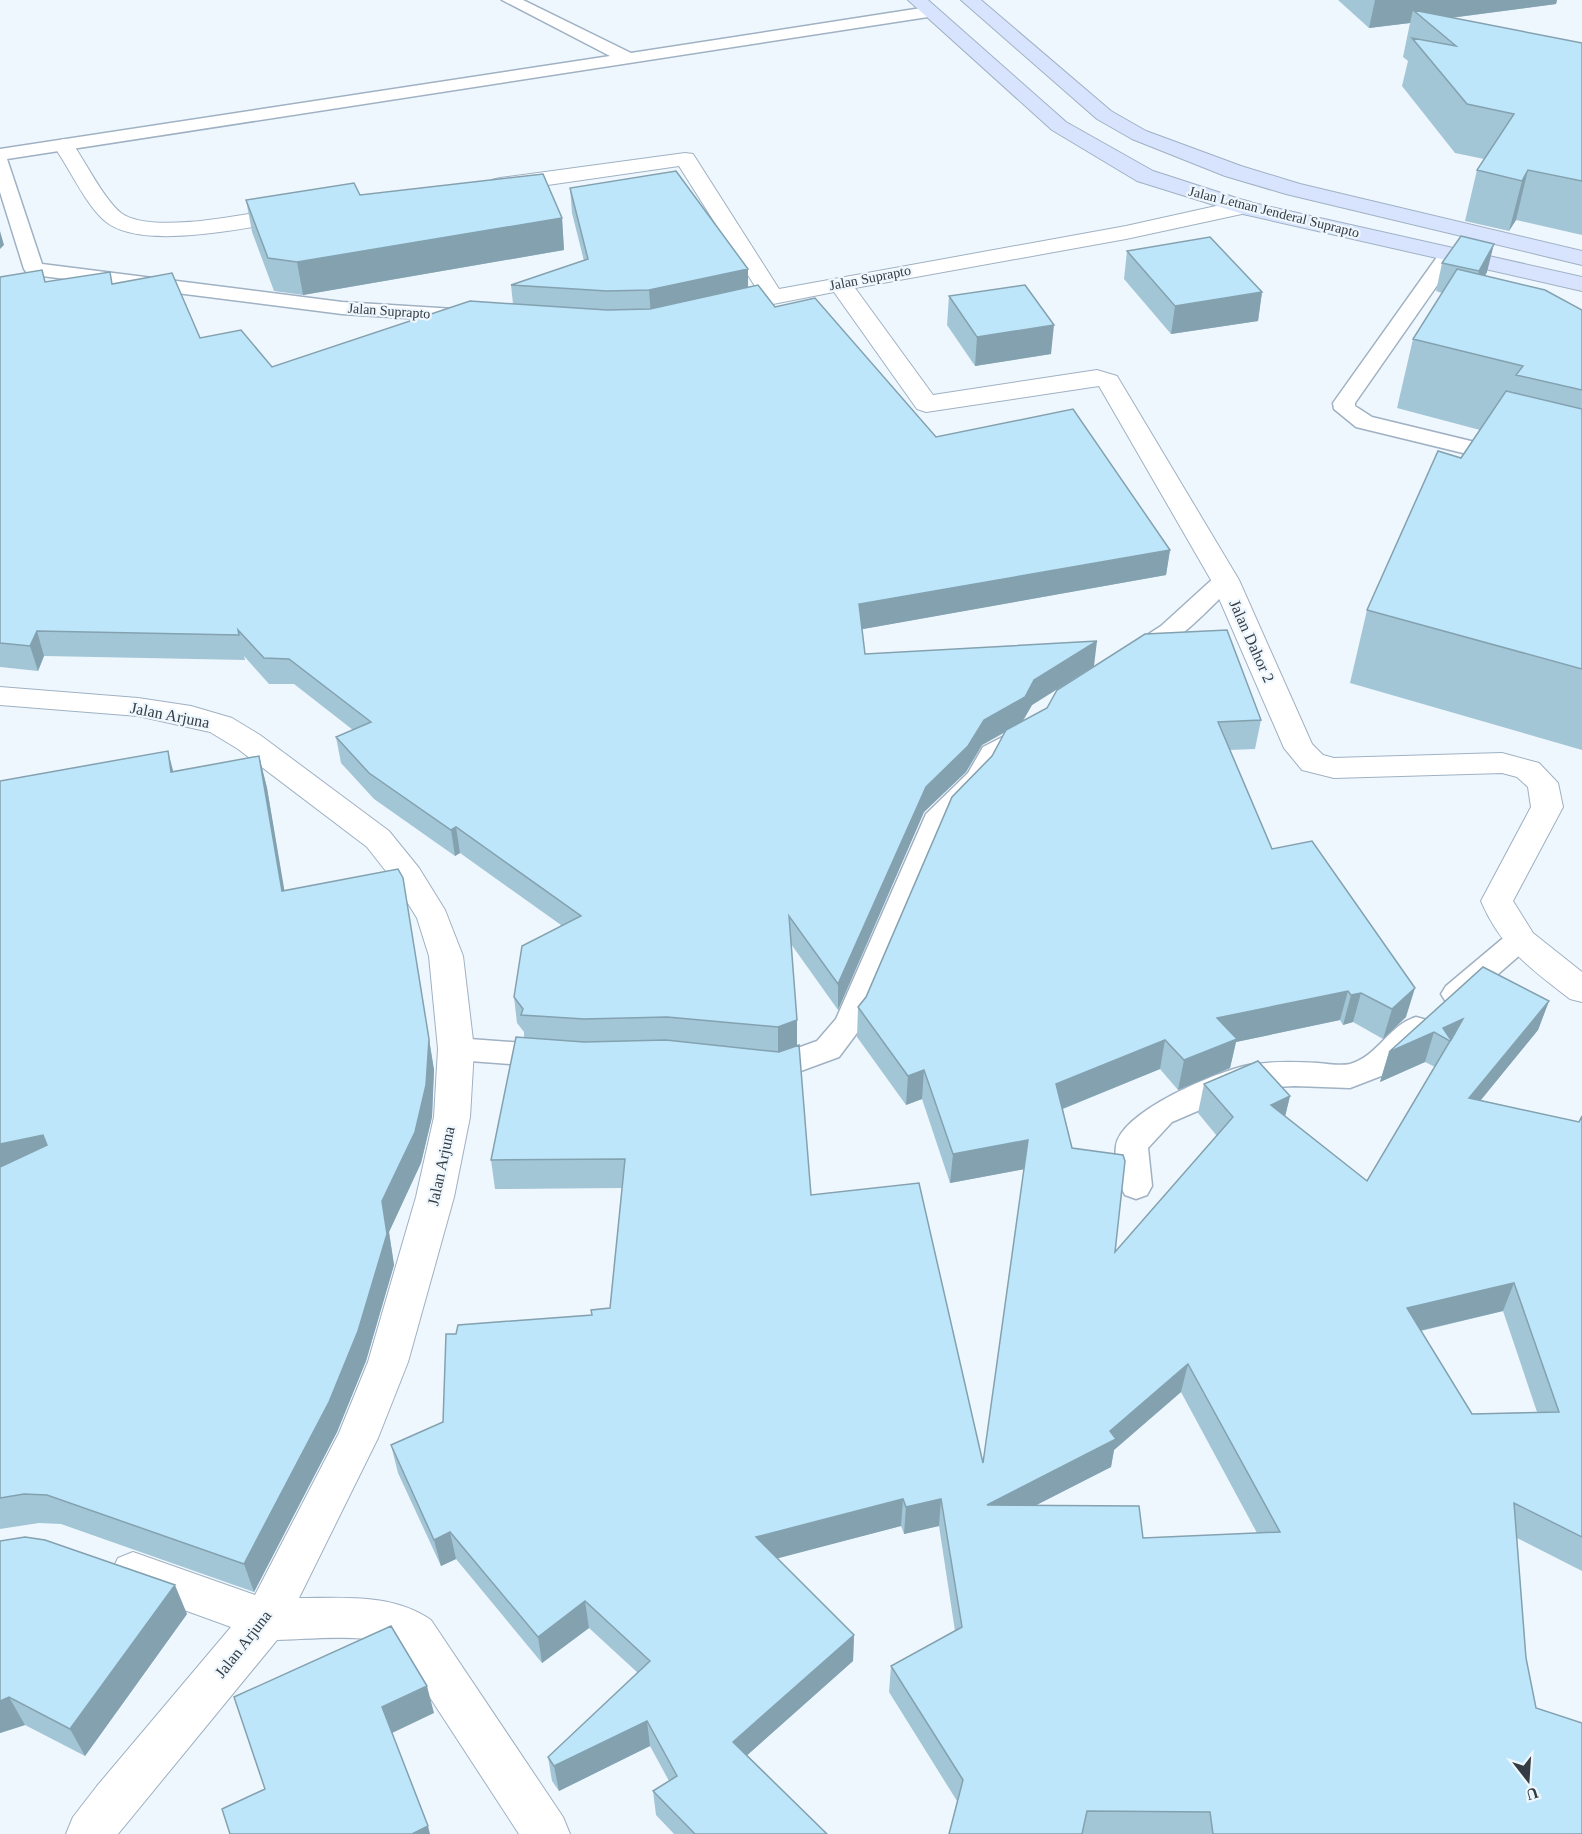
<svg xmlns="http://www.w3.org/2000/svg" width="1582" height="1834" viewBox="0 0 1582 1834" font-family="Georgia,serif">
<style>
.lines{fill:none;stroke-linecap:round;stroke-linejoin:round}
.service-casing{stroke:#9fb1c3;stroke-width:3}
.minor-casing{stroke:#9fb1c3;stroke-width:2}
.secondary-casing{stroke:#9fb1c3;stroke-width:2}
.service{fill:#fff;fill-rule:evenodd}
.minor{fill:#fff;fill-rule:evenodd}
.secondary{fill:#d8e3fe;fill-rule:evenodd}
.wall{fill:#a3c6d7;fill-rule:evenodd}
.shaded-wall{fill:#84a1af}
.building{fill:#bde6fa;stroke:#84a1af;stroke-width:1.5;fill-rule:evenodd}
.labels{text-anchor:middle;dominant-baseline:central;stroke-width:4.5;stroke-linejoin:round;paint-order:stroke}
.far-street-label{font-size:14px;fill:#343c43;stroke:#eff7fe}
.street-label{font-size:16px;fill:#343c43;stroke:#eff7fe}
</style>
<rect width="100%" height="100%" fill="#eff7fe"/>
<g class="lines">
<g class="service-casing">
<path id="service" d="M502 0H523L631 53 928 7 936 12 928 17 7 159 42 264 342 302 471 310 478 312 481 316 478 320 471 322 342 314 34 275 27 273 24 269 0 192V149L610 56Z
M1449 248 1459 254 1355 403V406L1372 417 1582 468V482L1356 427 1334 409 1333 403 1442 250Z
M1225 573 1233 575 1237 580 1233 585C1212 606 1158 666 1127 658L1124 653 1127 648 1161 626 1217 575Z
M1028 724 1037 726 1041 732 1037 738 1002 758 988 784 948 825 863 1025 839 1057 779 1079 752 1074 748 1066 752 1058 763 1054 778 1055 817 1041 836 1019 926 814 968 773 983 747Z
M1518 931 1528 934 1532 941 1528 948 1466 1002 1456 1005 1446 1002 1441 994 1446 986 1508 934Z
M1416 1017 1427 1020 1431 1028 1427 1036 1389 1073 1350 1088 1295 1086 1251 1088 1172 1122 1148 1148 1152 1186 1147 1195 1136 1199 1125 1195C1118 1183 1114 1160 1116 1146 1121 1111 1218 1071 1249 1065 1271 1061 1296 1062 1318 1063 1328 1064 1341 1066 1350 1064 1378 1056 1389 1025 1416 1017Z
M456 1038 550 1045 561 1048 565 1056 561 1064 550 1067 456 1060 445 1057 441 1049 445 1041Z"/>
</g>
<g class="minor-casing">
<path id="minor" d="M64 139 71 141C85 161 103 198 121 213 152 236 256 212 294 206L302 208 305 213 302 218 294 220C250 227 141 252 105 221 85 204 69 167 53 145L57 141Z
M685 153 693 154 779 289 1126 226 1243 200 1251 202 1254 207 1251 212 1126 239 855 288 933 395 1097 370 1117 376 1239 580 1312 744 1323 755 1334 758 1502 753 1539 763 1558 783 1563 807 1513 901 1533 933 1582 972V1002L1570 999C1530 968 1501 948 1481 901L1531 807 1528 787 1517 777 1502 773 1334 778 1302 770 1284 748 1211 580 1099 386 926 412 917 409 834 292 773 304 765 302 679 166 500 192 492 190 489 185 492 180 500 178Z
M0 687 138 698 191 706 232 718 260 735 389 831 419 868 445 910 463 956 474 1049 470 1117 454 1197 408 1362 378 1438 299 1598C343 1598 393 1593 431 1620L563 1817 570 1834H519L399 1650C375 1631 307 1640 277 1640L118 1834H66L73 1817 97 1786 231 1627 118 1586 111 1572 118 1558 133 1552 255 1595 339 1433 368 1362 416 1197 434 1117 438 1049 429 956 417 918 396 884 367 847 238 749 210 732 138 716 0 705Z"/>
</g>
<g class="secondary-casing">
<path id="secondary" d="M908 0H928L1066 122 1153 171 1249 202 1582 277V291L1243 214 1137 181 1052 130Z
M961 0H981L1111 111 1146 131 1241 166 1300 184 1582 251V265L1286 194 1225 176 1132 139 1097 119Z"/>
</g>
<use href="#service" class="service"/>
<use href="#minor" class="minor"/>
<use href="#secondary" class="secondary"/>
</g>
<path class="wall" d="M1338 0H1557L1556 4 1451 18 1582 43V235L1516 220 1509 231 1465 221 1477 170 1484 159 1455 153 1402 86 1408 61 1403 57 1410 23 1369 28Z
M570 188 748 269V287L775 307 936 437 1170 550 1166 575 862 629 865 654 1094 666 1032 705 1023 721 1261 720 1255 749 1230 750 1272 849 1406 1017 1383 1039 1353 1022 1343 1025 1340 1020 1236 1042 1230 1068 1178 1090 1160 1069 1063 1109 1072 1148 1115 1252 1217 1136 1198 1113 1204 1084 1290 1096 1285 1116 1367 1181 1435 1067 1425 1062 1380 1082 1389 1052 1483 967 1549 1001 1538 1030 1480 1100 1579 1122 1582 1116V1571L1517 1538 1526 1658 1536 1708 1582 1834H949L957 1801 889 1692 891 1666 955 1631 939 1526 904 1534 901 1526 777 1558 854 1635 853 1661 747 1755 827 1834H674L656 1815 653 1791 669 1781 650 1746 559 1791 552 1781 548 1757 638 1673 589 1628 542 1663 456 1559 441 1566 398 1473 391 1445 443 1422 456 1334 592 1315 610 1308 622 1188 495 1189 491 1160 524 1038V1032L517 1023 514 997 561 925 460 853 455 856 374 799 341 763 336 737 353 730 294 684H269L244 656 245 660 44 656 38 671 0 667V277L45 282 113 284 200 338 272 367 513 304 511 285 584 261 572 213ZM1006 732 866 997 858 1007 857 1037 906 1105 922 1099 950 1183 1024 1169 983 1463 811 1195 797 1046 791 944 838 1010 924 812 966 772 982 745ZM1503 1311 1537 1412 1472 1414 1421 1331ZM1181 1392 1257 1533 1143 1538 1036 1505 1111 1467 1114 1450Z
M360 195 562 218 564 250 303 295 274 291 252 232 246 200Z
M1127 251 1262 292 1258 321 1171 334 1124 279Z
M1442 263 1487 272 1485 276 1582 310V750L1350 683 1367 610 1461 458 1480 430 1397 408 1413 339 1442 293 1436 291Z
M949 296 1051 354 975 366 947 325Z
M259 756 267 788 284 891 403 878 434 1070 432 1117 421 1163 389 1232 394 1265 366 1361 337 1432 254 1592 61 1524 39 1523 0 1529V781L173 772Z
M0 1541 187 1614 85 1756 25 1725 0 1733Z"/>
<path class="shaded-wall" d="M1375 0H1557L1556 4 1426 21 1413 10 1410 23 1369 28Z
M1528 170 1516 220 1509 231 1522 181Z
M562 218 564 250 303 295 297 262Z
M0 231 4 245 0 249Z
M1494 244 1487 272 1472 299 1479 271Z
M748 269V294L651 316 649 290Z
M1262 292 1258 321 1171 334 1175 306Z
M1054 325 1051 354 975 366 977 337Z
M1170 550 1166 575 858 630 859 604Z
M37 631 44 656 38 671 30 646Z
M1097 641 1094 666 1032 705 1022 722 982 745 966 772 924 812 838 1010V984L926 787 984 720 1034 680Z
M168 751 176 782 171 772Z
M259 756 267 788 290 923 282 891Z
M456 827 460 853 455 856 451 830Z
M403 878 434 1070 432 1117 421 1163 389 1232 394 1265 366 1361 337 1432 254 1592 244 1564 382 1201Z
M1415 988 1406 1017 1383 1039 1392 1009Z
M1348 991 1340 1020 1236 1042 1230 1068 1178 1090 1184 1060 1217 1018Z
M1361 993 1353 1022 1343 1025 1351 995Z
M1549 1001 1538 1030 1459 1127 1469 1098Z
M1463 1019 1450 1041 1443 1028Z
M797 1020V1046L778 1053V1027Z
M1434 1032 1425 1062 1380 1082 1389 1052Z
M1165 1040 1160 1069 1052 1113 1056 1084Z
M924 1070 922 1099 906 1105 908 1076Z
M1290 1096 1283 1125 1271 1105Z
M43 1135 55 1166 0 1178V1144Z
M1028 1140 1025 1169 950 1183 953 1154Z
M1514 1283 1503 1311 1397 1336 1407 1308Z
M1188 1364 1181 1392 1114 1450 1111 1467 984 1532 987 1505 1110 1431Z
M903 1499 901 1526 756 1564V1537Z
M941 1499 939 1526 904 1534 906 1507Z
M450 1532 456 1559 441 1566 434 1540Z
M175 1585 187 1614 85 1756 70 1729Z
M585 1601 589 1628 542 1663 538 1637Z
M854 1635 853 1661 734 1767 733 1742Z
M427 1686 434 1713 390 1734 382 1707Z
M9 1697 25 1725 0 1733V1701Z
M647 1721 650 1746 559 1791 554 1766Z
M428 1826 430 1834H412Z"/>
<path class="building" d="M1413 10 1582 43V181L1528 170 1522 181 1477 170 1514 114 1467 104 1412 38 1456 46Z
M676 171 748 269 649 290 607 291 511 285 588 259 570 188Z
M543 174 562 218 297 262 268 258 246 200 354 183 360 195Z
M1461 236 1494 244 1479 271 1442 263Z
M1210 237 1262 292 1175 306 1127 251Z
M1457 269 1545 290 1582 310V390L1516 375 1523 366 1413 339Z
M42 270 45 282 110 272 112 284 172 273 200 338 241 330 272 367 470 301 607 310 650 309 758 285 775 307 815 298 936 437 1073 409 1170 550 859 604 865 654 1097 641 1034 680 1025 697 984 720 968 746 926 787 838 984 789 916 797 1020 778 1027 667 1017 584 1019 521 1015 523 1009 514 997 522 946 581 916 456 827 451 830 369 773 336 737 371 722 289 659 264 658 238 630 239 635 37 631 30 646 0 643V277Z
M1025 285 1054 325 977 337 949 296Z
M1506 391 1582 409V669L1367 610 1438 451 1461 458Z
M1227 630 1261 720 1218 722 1272 849 1312 841 1415 988 1392 1009 1361 993 1351 995 1348 991 1217 1018 1237 1039 1184 1060 1165 1040 1056 1084 1072 1148 1123 1155 1125 1161 1115 1252 1233 1117 1204 1084 1258 1061 1290 1096 1271 1105 1367 1181 1450 1041 1434 1032 1389 1052 1483 967 1549 1001 1469 1098 1579 1122 1582 1116V1537L1514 1503 1526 1658 1536 1708 1582 1723V1834H1213L1210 1812 1087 1811 1082 1834H949L963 1780 891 1666 962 1627 941 1499 906 1507 903 1499 756 1537 854 1635 733 1742 827 1834H695L653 1791 677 1776 647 1721 554 1766 548 1757 650 1661 585 1601 538 1637 450 1532 434 1540 391 1445 443 1422 446 1334H456L458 1325 592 1315 591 1310 610 1308 625 1159 491 1160 516 1037 584 1042 666 1040 779 1052 799 1045 811 1195 919 1183 983 1463 1028 1140 953 1154 924 1070 908 1076 858 1007 866 997 952 797 992 756 1006 730 1047 708 1057 690 1145 634ZM1463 1019 1451 1040 1443 1028ZM1514 1283 1559 1412 1472 1414 1407 1308ZM1188 1364 1280 1532 1143 1538 1139 1506 987 1505 1116 1439 1110 1431Z
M168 751 171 772 259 756 282 891 398 869 403 878 429 1039 426 1085 415 1132 382 1201 387 1234 358 1331 329 1402 244 1564 47 1495 24 1494 0 1498V1167L47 1145 43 1135 0 1144V781Z
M25 1537 45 1540 175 1585 70 1729 9 1697 0 1701V1541Z
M391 1626 427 1686 382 1707 428 1826 412 1834H230L222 1809 265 1789 234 1697Z"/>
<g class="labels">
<g class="far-street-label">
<text transform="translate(1274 212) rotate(14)">Jalan Letnan Jenderal Suprapto</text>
<text transform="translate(870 278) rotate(-11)">Jalan Suprapto</text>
<text transform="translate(389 311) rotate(4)">Jalan Suprapto</text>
</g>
<g class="street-label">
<text transform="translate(1252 641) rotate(66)">Jalan Dahor 2</text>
<text transform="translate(170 715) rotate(11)">Jalan Arjuna</text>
<text transform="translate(441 1166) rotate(-78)">Jalan Arjuna</text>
<text transform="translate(243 1644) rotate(-52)">Jalan Arjuna</text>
</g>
</g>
<g transform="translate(1528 1780) rotate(163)" stroke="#eff7fe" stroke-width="4.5" paint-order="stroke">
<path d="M0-4.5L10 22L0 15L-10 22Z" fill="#343c43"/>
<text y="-9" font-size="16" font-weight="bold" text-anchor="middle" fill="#343c43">U</text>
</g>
</svg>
